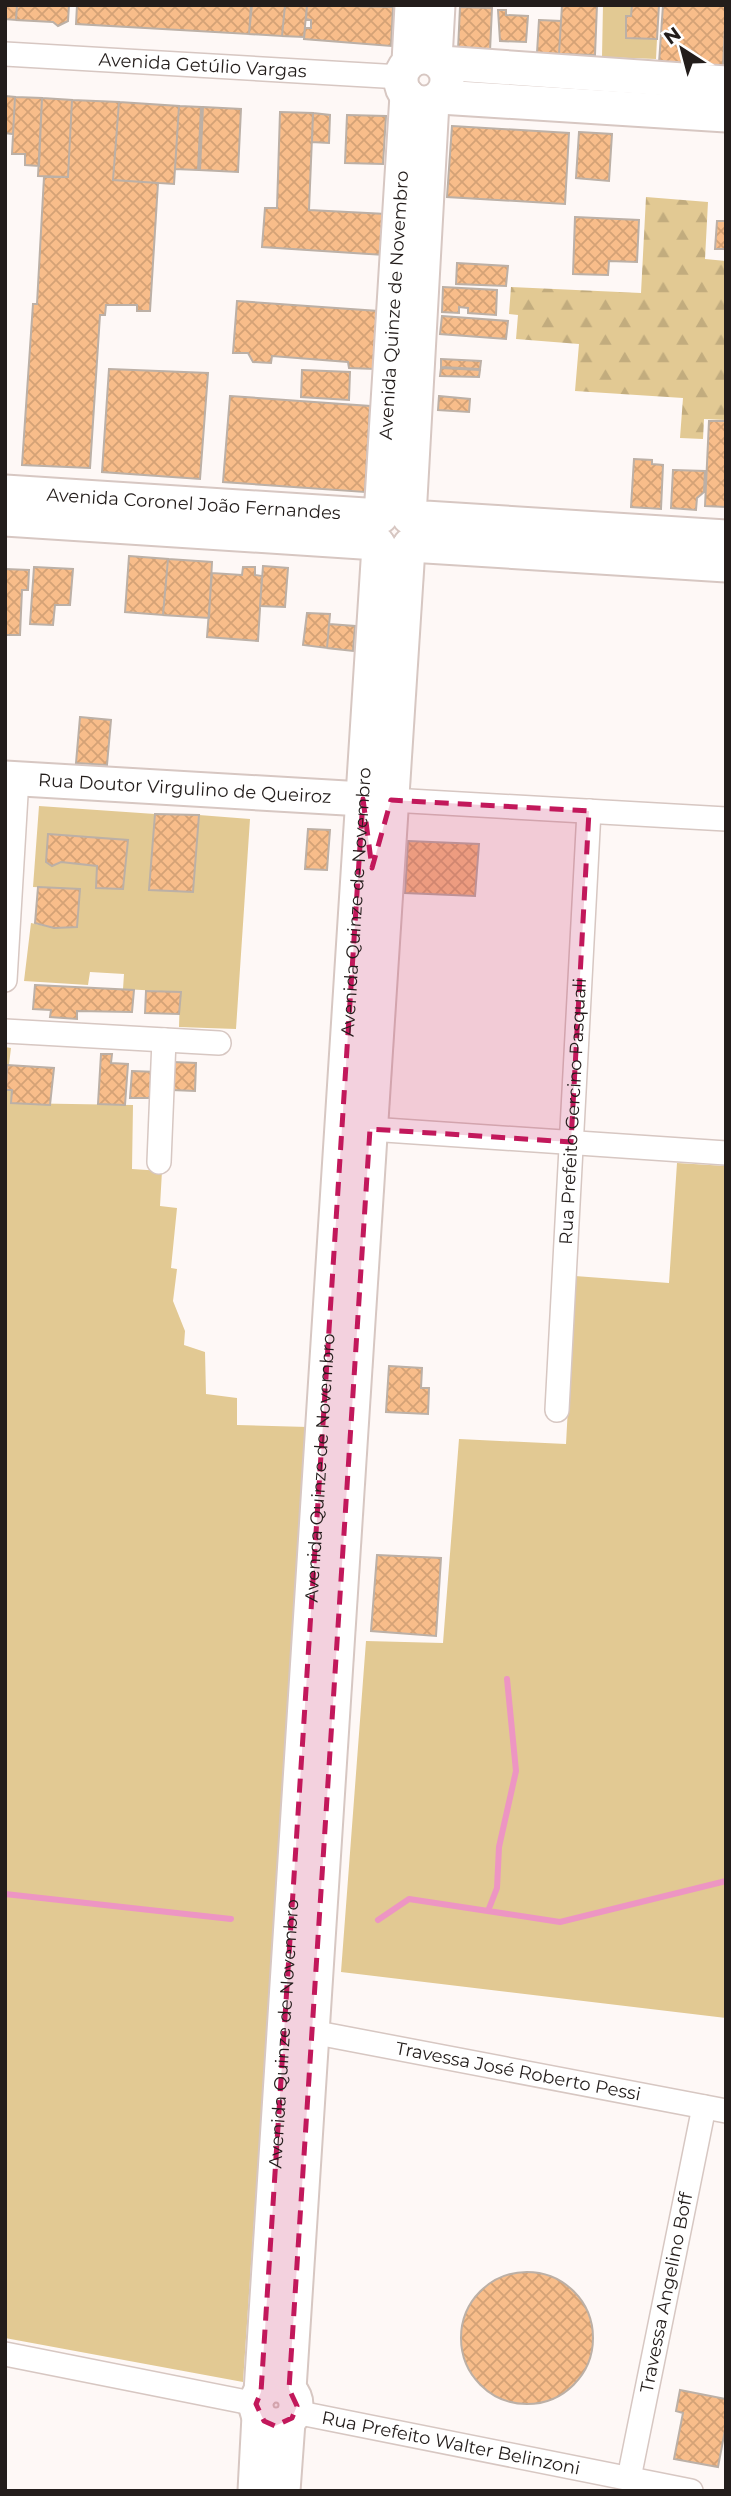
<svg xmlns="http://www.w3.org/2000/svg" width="731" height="2496" viewBox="0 0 731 2496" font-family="Montserrat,sans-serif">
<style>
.green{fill:#e2c993;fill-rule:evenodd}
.forest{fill:url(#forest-firs)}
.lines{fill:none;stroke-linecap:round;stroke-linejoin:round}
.stream{stroke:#ed95c3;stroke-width:6}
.building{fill:url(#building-cross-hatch);stroke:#bcb0a6;stroke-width:2}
.street-casing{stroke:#d7c7c2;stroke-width:26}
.secondary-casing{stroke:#d7c7c2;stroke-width:37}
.street{stroke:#fff;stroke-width:23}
.secondary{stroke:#fff;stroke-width:33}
.marked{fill:#c2185b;fill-opacity:0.2;stroke:#c2185b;stroke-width:5;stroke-dasharray:14 9;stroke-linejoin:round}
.labels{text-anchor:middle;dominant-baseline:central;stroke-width:5;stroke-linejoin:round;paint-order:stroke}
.street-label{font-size:18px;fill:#231d1b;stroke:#fff}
</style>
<defs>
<pattern id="forest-firs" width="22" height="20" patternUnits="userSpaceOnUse" patternTransform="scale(1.75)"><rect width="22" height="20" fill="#e2c993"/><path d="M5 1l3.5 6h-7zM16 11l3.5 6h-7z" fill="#c2ac7e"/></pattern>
<pattern id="building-cross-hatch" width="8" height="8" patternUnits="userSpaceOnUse" patternTransform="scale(1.75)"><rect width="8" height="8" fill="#f8bd8a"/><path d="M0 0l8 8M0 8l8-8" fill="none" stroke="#d4a276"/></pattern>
</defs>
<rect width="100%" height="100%" fill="#fef8f6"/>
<path class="green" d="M603 5H632L631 16H626L657 39 656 59 602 57Z
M39 806 155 814 149 890 193 892 199 815 250 819 236 1029 179 1027 180 992 123 989 124 974 90 972 88 985 24 981 31 923 54 928 76 927 80 889 33 887ZM48 834 128 840 123 889 96 888 97 866 61 862 52 865 46 862Z
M5 1047 11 1048 6 1089 12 1090 11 1103 133 1105 132 1169 162 1171 160 1206 177 1208 171 1268 177 1269 173 1301 185 1331 184 1345 205 1352 206 1394 237 1398V1425L308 1427 243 2382 5 2338Z
M677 1163 726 1166V2018L341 1972 366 1641 443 1643 459 1439 566 1444 575 1276 669 1283Z"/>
<path class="forest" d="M646 197 708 202 705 259 726 261V420L704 419 703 439 680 438 683 398 575 391 579 344 516 339 518 315 509 314 511 287 641 293Z"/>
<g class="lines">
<path class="stream" d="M5 1894 231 1919
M488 1911 497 1888 499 1847 516 1771 507 1679
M378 1920 409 1899 560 1922 726 1881"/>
</g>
<path class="building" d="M5 5H17L16 20 5 19Z
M17 5H69L68 21 58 26 53 22 16 20Z
M77 5H251L249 34 76 24Z
M252 5H285L282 36 249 34Z
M285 5H307L304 37 282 36Z
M307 5 393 7 391 46 304 39 305 28H311V20L306 19Z
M562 5H597L595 55 559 54Z
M632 5H659L657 39 626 38V16H631Z
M663 5H726L723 67 659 63Z
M460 7 492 8 490 51 458 50Z
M498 10H506V15L528 16 526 42 500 41Z
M539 20 561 21 559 54 537 53Z
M5 96 15 97 13 134 5 133Z
M15 97 42 98 39 166 25 165V154H12Z
M42 98 72 100 68 177 38 176Z
M72 100 119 102 113 180 158 183 150 311H137V305H106L105 315H100L90 468 22 465 33 304H37L44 177H68Z
M119 102 179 106 174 184 113 180Z
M179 106 201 107 198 170 175 169Z
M203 107 241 109 238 172 200 170Z
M280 112 313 113 309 210 386 214 384 255 262 247 265 208H277Z
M313 113 330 115 329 143 312 142Z
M347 115 386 116 383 164 345 163Z
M452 126 569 133 565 204 447 197Z
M579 132 612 134 609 181 576 178Z
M575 217 639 220 637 262 609 261 608 275 573 274Z
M717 221H726V249H715Z
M457 263 508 266 506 286 456 284Z
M443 287 497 290 496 315 468 313V308L459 307V313L442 312Z
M237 301 378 311 375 369 349 368 348 362 272 356 271 363 253 362 248 353H233Z
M442 316 508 321 506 339 440 334Z
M441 359 481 361 480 369 441 367Z
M441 368 480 370 479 377 440 376Z
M109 369 208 373 200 479 102 472Z
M302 370 350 372 349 400 301 397Z
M230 396 370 406 365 492 223 482Z
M439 396 470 399 469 412 438 410Z
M709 421H726V507L705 506Z
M634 459 652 460V464L663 465 661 509 631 507Z
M673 470 705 471 704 492 697 498 696 510 671 508Z
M129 556 168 559 163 615 125 612Z
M168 559 212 562 209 618 163 615Z
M263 566 288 568 285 607 260 606Z
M34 567 73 569 70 605H55L53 625 30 624Z
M243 567H255V575L262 576 258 641 207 637 212 573 242 575Z
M5 569 29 570 28 590H22L20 635H5Z
M307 613 330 614 327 648 303 645Z
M329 624 355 626 353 651 327 648Z
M80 717 111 720 107 765 76 763Z
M155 814 199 815 193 892 149 890Z
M308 829 330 830 327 870 305 869Z
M48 834 128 840 123 889 96 888 97 866 61 862 52 866 46 862Z
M408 841 479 844 475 896 405 893Z
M38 887 80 889 77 927 54 928 35 923Z
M35 985 134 990 132 1012 77 1011V1019L50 1017 51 1010 33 1009Z
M146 991 181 992 179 1014 145 1013Z
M101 1054H112L111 1063 128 1064 125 1105 98 1104Z
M173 1062 196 1063 195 1091 172 1090Z
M7 1065 54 1068 50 1105 11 1103 12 1090H6Z
M132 1071 157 1072 155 1098H130Z
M389 1366 422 1368 421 1388H429L428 1414 386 1412Z
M377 1555 441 1558 436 1636 371 1631Z
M461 2338a66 66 0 1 1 132 0a66 66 0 1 1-132 0Z
M680 2390 726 2399V2425L718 2467 674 2459 683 2413 676 2411Z"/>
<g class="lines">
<g class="street-casing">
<g id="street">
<path id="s1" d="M5 54 401 77"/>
<path d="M391 800 726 819"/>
<path d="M5 980 17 778"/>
<path d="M5 1031 219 1043"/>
<path d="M370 1129 726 1153"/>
<path d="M159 1162 164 1040"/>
<path id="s2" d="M557 1410 589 811"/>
<path id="s3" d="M312 2032 726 2111"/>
<path d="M5 2354 256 2404"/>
<path id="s4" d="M295 2412 691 2491"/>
<path id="s5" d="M629 2478 704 2107"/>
</g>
</g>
<g class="secondary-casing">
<g id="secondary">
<circle cx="424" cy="80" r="23"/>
<path d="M435 59 438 5"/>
<path d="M409 62 412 5"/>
<path d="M441 63 726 83"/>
<path d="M440 97 726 115"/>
<path d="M432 102 409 517 726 537"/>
<path id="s6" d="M5 492 381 516 407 95"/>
<path d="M5 519 377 543"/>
<path d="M410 545 726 565"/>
<path id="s7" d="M5 778 363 799"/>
<circle cx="276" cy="2405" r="20"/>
<path d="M289 2389 408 548"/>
<path id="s8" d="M261 2392 379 546"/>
<path d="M255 2491 259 2416"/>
<path d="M283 2491 288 2422"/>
</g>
</g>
<use href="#street" class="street"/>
<use href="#secondary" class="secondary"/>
</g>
<path class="marked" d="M363 799 372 868 391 800 589 811 571 1142 370 1129 289 2389 297 2406 292 2418 275 2426 264 2421 256 2404 261 2392Z"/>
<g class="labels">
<g class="street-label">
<text stroke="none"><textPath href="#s1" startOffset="198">Avenida Getúlio Vargas</textPath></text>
<text stroke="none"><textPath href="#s6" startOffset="588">Avenida Quinze de Novembro</textPath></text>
<text stroke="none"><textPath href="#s6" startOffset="189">Avenida Coronel João Fernandes</textPath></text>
<text stroke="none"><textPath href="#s7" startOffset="180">Rua Doutor Virgulino de Queiroz</textPath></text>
<text stroke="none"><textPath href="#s8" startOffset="1493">Avenida Quinze de Novembro</textPath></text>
<text stroke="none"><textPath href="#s2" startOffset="299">Rua Prefeito Gercino Pasquali</textPath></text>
<text stroke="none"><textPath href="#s8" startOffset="926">Avenida Quinze de Novembro</textPath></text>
<text stroke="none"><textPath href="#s8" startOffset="359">Avenida Quinze de Novembro</textPath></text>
<text stroke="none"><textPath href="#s3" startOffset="210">Travessa José Roberto Pessi</textPath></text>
<text stroke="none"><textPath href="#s5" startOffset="189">Travessa Angelino Boff</textPath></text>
<text stroke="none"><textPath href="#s4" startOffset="159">Rua Prefeito Walter Belinzoni</textPath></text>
</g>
</g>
<rect width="731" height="2496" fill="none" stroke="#231d1b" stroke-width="14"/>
<g transform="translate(682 49) rotate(324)" stroke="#ffffff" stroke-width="5" paint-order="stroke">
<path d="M0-5L12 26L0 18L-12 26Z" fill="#231d1b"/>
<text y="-10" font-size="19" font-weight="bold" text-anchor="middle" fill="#231d1b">N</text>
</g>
</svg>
